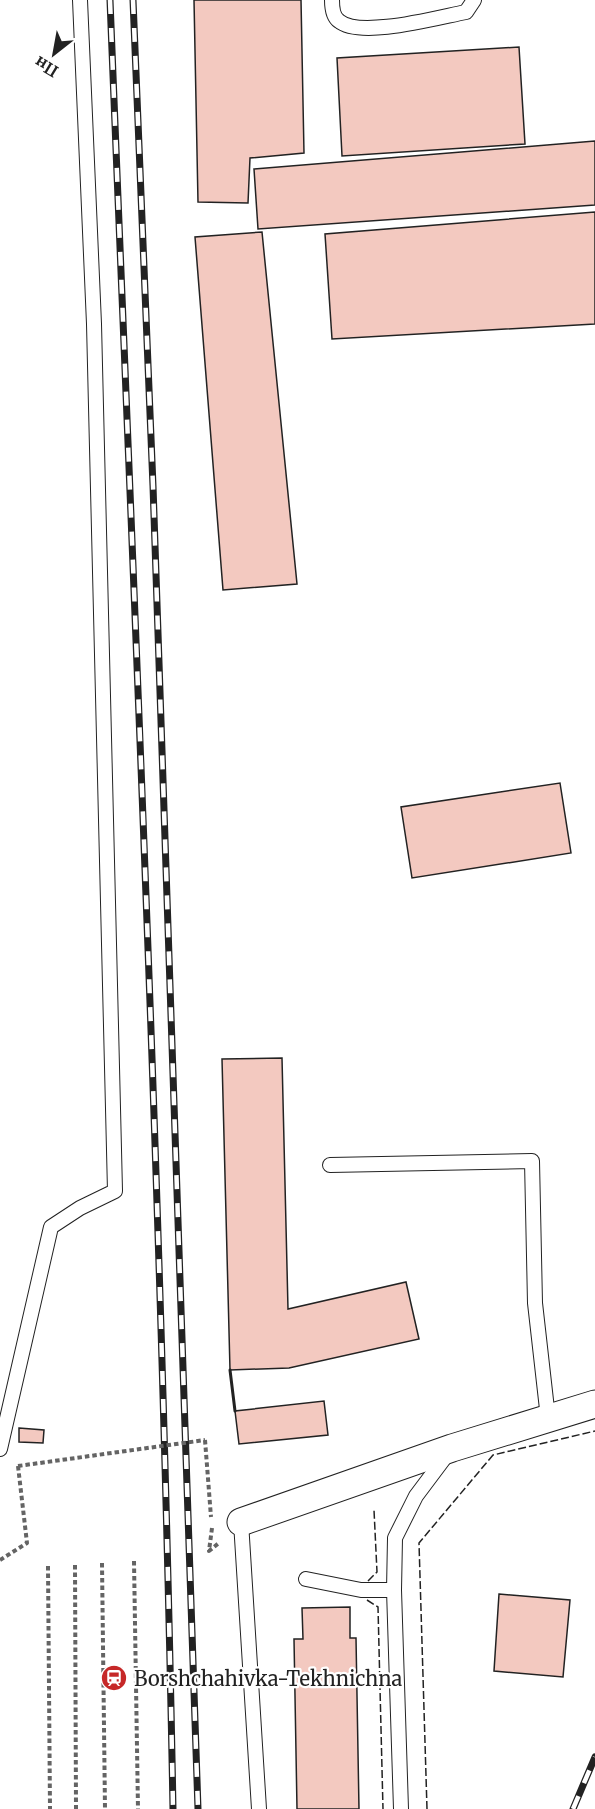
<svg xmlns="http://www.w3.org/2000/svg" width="595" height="1809" viewBox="0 0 595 1809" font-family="Merriweather,serif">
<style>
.building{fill:#f3c9c0;stroke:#222;stroke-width:1.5}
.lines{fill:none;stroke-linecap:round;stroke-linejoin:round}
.service-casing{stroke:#222;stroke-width:16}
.minor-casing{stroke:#222;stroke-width:29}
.path{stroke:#646464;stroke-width:4;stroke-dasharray:4.5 3;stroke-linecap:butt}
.service{stroke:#fff;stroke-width:14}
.minor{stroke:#fff;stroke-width:27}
.rail-casing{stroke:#222;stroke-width:7}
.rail{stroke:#fff;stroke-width:4.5;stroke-dasharray:14;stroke-linecap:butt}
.path-bridge{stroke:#646464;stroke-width:4;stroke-dasharray:4.5 3;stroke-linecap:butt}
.fence{stroke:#222;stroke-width:1.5;stroke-dasharray:8 3;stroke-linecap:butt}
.wall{stroke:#222;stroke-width:3}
.labels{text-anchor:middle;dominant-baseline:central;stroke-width:4.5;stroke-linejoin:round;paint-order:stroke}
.poi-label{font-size:20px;fill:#222;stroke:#fff;text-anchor:start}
</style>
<rect width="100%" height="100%" fill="#fff"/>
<path class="building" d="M194 0H301L304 153 250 158 248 203 198 202Z
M519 47 525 144 342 156 337 58Z
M595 141V205L258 229 254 169Z
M595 212V324L332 339 325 234Z
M262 232 297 584 223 590 195 237Z
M560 783 571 853 412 878 401 807Z
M282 1058 288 1309 406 1282 419 1339 289 1368 230 1370 222 1059Z
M324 1401 328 1435 239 1444 235 1411Z
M19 1428 44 1430 43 1443 19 1442Z
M499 1594 570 1600 563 1677 494 1671Z
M350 1607V1638H356L359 1809H297L294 1639H303L302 1608Z"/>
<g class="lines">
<g class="service-casing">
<path id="service" d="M332 0C332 7 333 17 339 21 360 39 439 17 466 12L474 0
M330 1165 532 1161 535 1303 548 1418
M0 1449 51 1227 80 1208 115 1191 94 324 80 0
M241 1522 259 1809
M306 1579 361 1590H394
M401 1809 394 1590 395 1538 416 1496 449 1452"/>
</g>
<g class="minor-casing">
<path id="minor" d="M241 1522 452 1448 595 1404"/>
</g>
<path class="path" d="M205 1440 211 1517
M212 1528 209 1551 220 1542
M0 1560 27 1543 18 1466
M134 1561 138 1809
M102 1563 105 1809
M75 1565 76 1809
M48 1566 50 1809"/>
<use href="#service" class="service"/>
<use href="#minor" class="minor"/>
<g class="rail-casing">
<path id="rail" d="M110 0C134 603 162 1206 173 1809
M133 0 153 486 198 1809
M573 1809 595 1757"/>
</g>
<use href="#rail" class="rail"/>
<path class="path-bridge" d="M18 1466 205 1440"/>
<path class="fence" d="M368 1581 377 1572 374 1510
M367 1600 378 1607 383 1809
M427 1809 419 1543 493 1455 595 1431"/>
<path class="wall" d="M230 1370 235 1411"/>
</g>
<defs>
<g id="station-disc" transform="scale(1.35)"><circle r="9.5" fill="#c62828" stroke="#fff"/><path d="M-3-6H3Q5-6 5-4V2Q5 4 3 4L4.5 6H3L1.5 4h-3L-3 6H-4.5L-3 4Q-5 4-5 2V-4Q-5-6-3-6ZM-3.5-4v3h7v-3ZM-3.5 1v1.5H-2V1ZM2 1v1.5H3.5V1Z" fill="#fff"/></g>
</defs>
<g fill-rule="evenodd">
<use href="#station-disc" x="114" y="1678"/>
</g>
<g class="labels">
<g class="poi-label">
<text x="134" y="1678">Borshchahivka-Tekhnichna</text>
</g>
</g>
<g transform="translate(54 54) rotate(211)" stroke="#ffffff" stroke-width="4.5" paint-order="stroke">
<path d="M0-4.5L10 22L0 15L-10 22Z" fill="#222222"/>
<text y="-9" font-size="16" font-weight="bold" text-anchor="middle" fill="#222222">Пн</text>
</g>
</svg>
